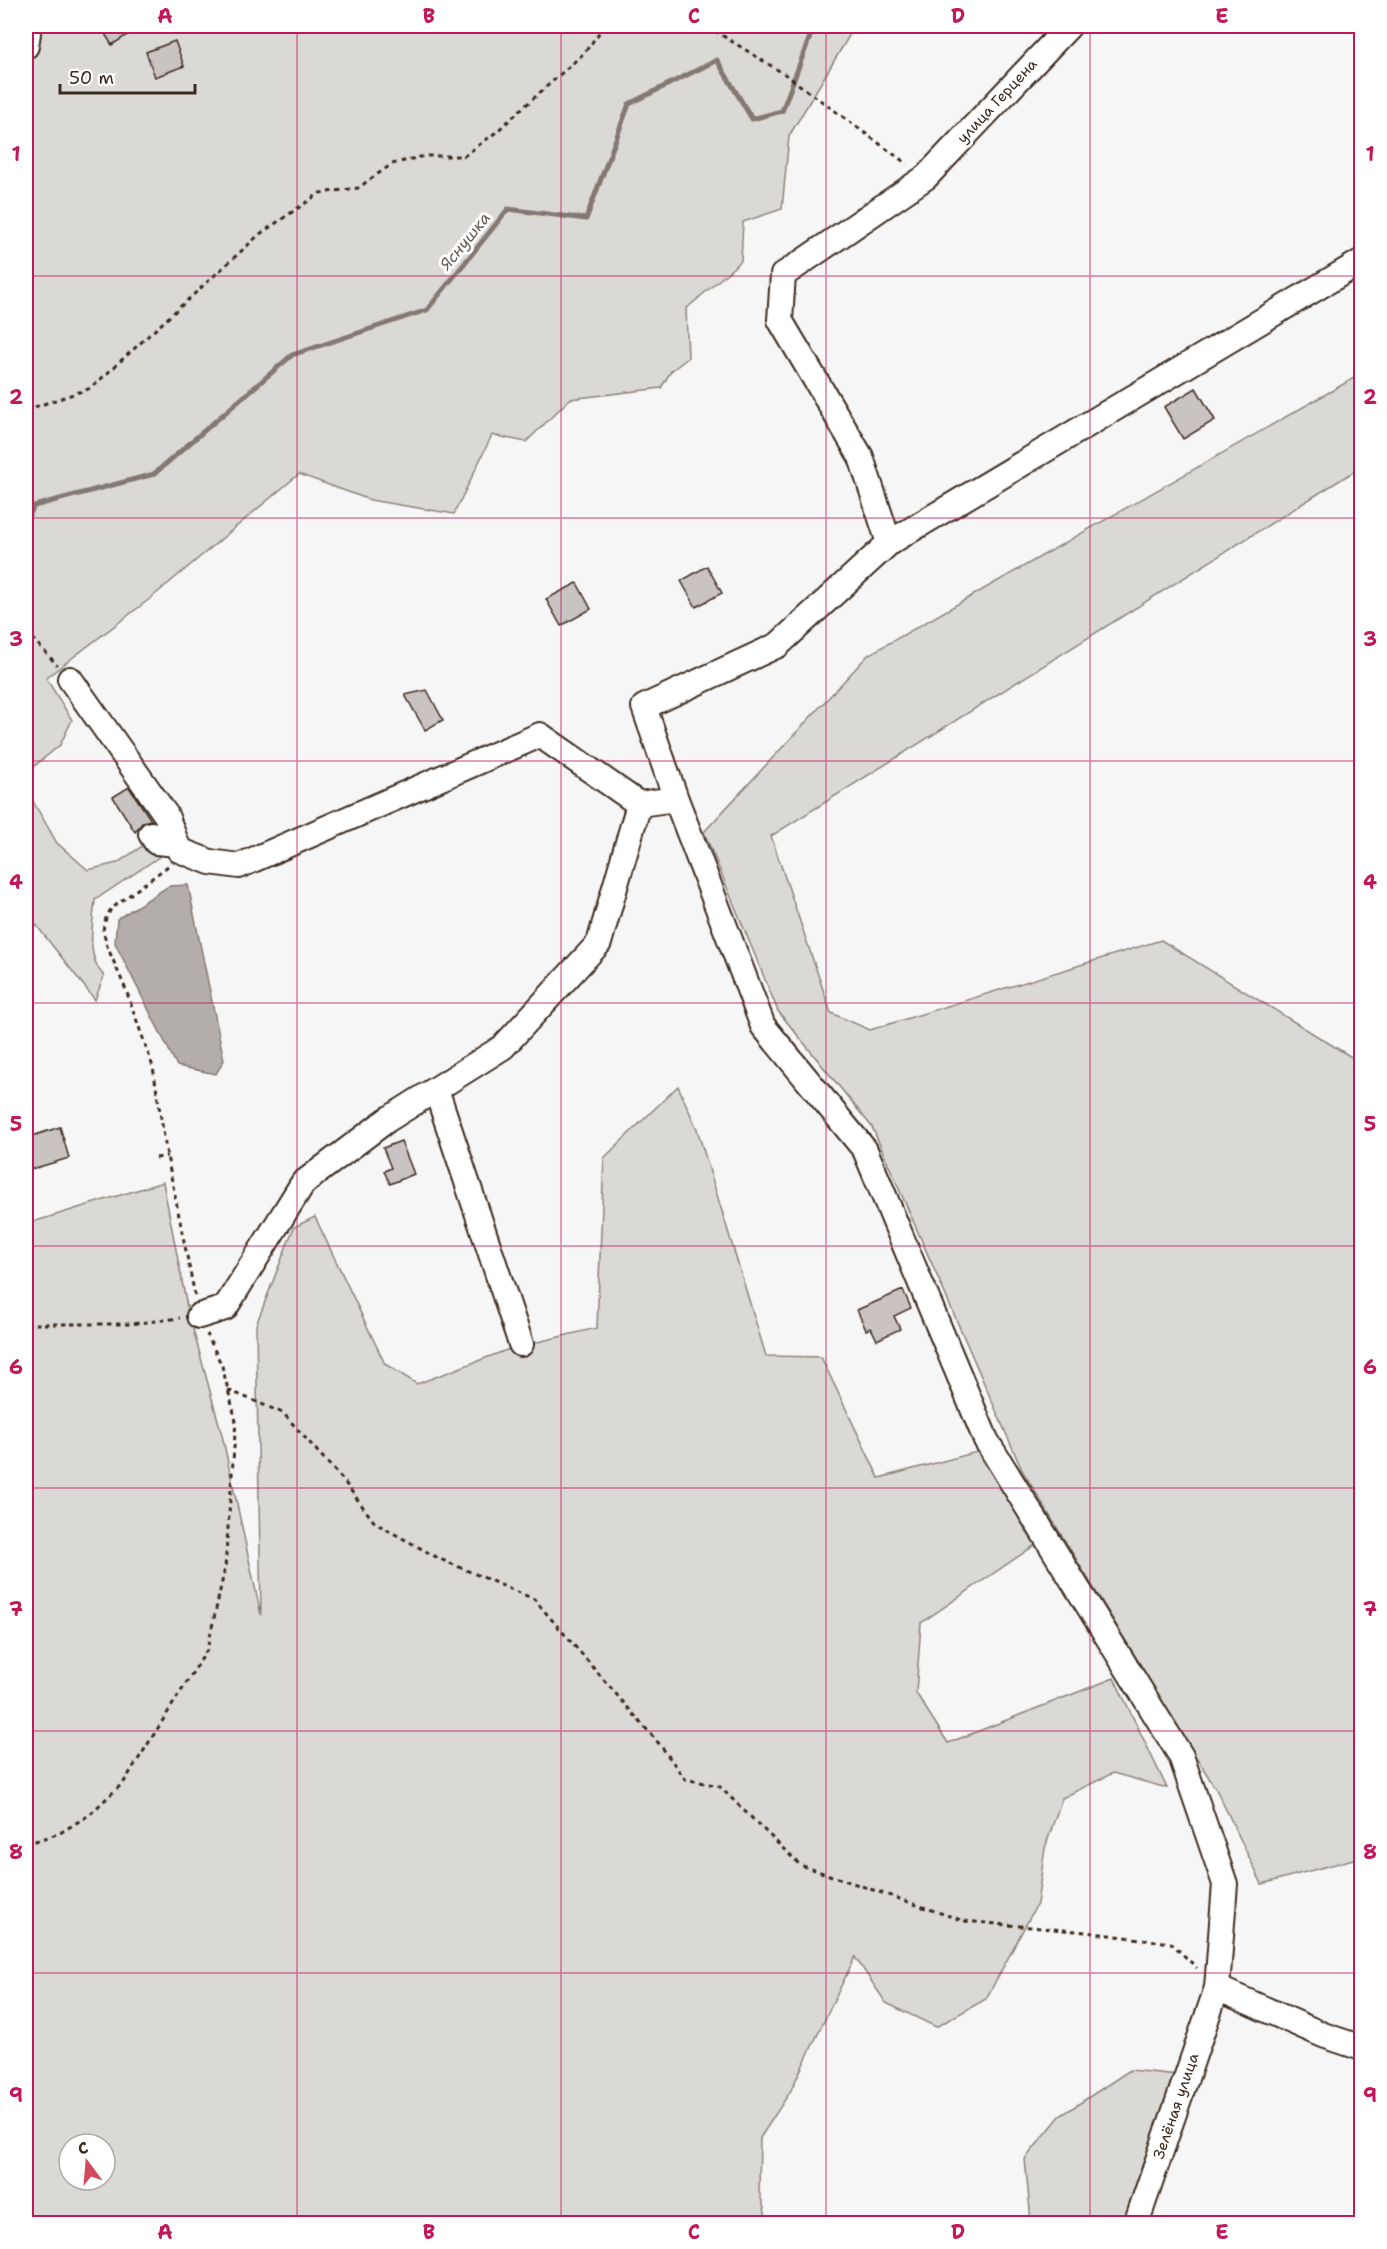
<svg xmlns="http://www.w3.org/2000/svg" width="1387" height="2249" viewBox="0 0 1387 2249" font-family="'Shantell Sans',sans-serif">
<style>
.green{fill:#dbd9d6;stroke:#8b827a;stroke-width:1.5;fill-rule:evenodd}
.water{fill:#b4aeaa;stroke:#847972;stroke-width:1.5}
.lines{fill:none;stroke-linecap:round;stroke-linejoin:round}
.stream{stroke:#847972;stroke-width:5}
.building{fill:#c9c3c1;stroke:#3b2a1e;stroke-width:1.5}
.minor-casing{stroke:#3b2a1e;stroke-width:28}
.path{stroke:#3b2a1e;stroke-width:3;stroke-dasharray:4.5 4.5;stroke-linecap:butt}
.minor{stroke:#fff;stroke-width:24}
.grid{fill:none;stroke:#c2185b;stroke-width:1.5;stroke-opacity:0.55}
.labels{text-anchor:middle;dominant-baseline:central;stroke-width:6;stroke-linejoin:round;paint-order:stroke}
.street-label{font-size:15px;fill:#3b2a1e;stroke:#fff}
.water-label{font-size:16px;font-style:italic;fill:#65584f;stroke:#fff}
.neatline{fill:none;stroke:#c2185b;stroke-width:2}
.grid-label{font-size:20px;text-anchor:middle;font-weight:bold;fill:#c2185b}
</style>
<rect width="100%" height="100%" fill="#f7f6f6"/>
<filter id="ink" filterUnits="userSpaceOnUse"><feTurbulence type="fractalNoise" baseFrequency=".0167" numOctaves="2"/><feDisplacementMap in="SourceGraphic" scale="12" xChannelSelector="R" yChannelSelector="G"/><feConvolveMatrix kernelMatrix="1 2 1 2 8 2 1 2 1" color-interpolation-filters="sRGB"/></filter>
<g filter="url(#ink)">
<path class="green" d="M26 26H855L789 136 782 209 743 222 741 261 686 309 688 358 671 371 661 388 570 399 526 442 492 435 454 514 370 500 299 474 151 598 46 678 72 720 60 745 26 773Z
M1361 374V467L771 836 831 1013 870 1030 1161 940 1361 1063V1857L1262 1884 1217 1791 1022 1470 872 1127 778 1011 704 832 868 655Z
M26 789 57 843 88 870 117 863 144 845 159 857 95 900C93 925 85 956 104 976L95 1000 26 912Z
M678 1086 697 1129 766 1356 821 1357 879 1478 984 1450 1038 1543 921 1623 916 1693 948 1743 1114 1678 1167 1788 1113 1773 1062 1798 1045 1848 1037 1904 986 1999 936 2027 886 2003 855 1957 790 2092 760 2138 759 2191 768 2223 26 2224V1224L163 1182 187 1307 222 1435 261 1615 256 1325 294 1227 315 1217 385 1364 417 1384 512 1348 597 1328 604 1158ZM69 2144H105V2180H69Z
M1130 2070 1178 2075 1126 2223H1033L1031 2221 1025 2159 1060 2116Z"/>
<path class="water" d="M188 885 224 1060 216 1074 177 1066 115 943 117 919 169 886Z"/>
<g class="lines">
<path class="stream" d="M26 522 34 506 154 474 292 355 427 310 508 209 586 219 629 104 717 60 752 119 782 111 814 26"/>
</g>
<path class="building" d="M100 26H141L112 45Z
M175 41 184 66 155 77 146 52Z
M1196 388 1215 420 1183 439 1164 407Z
M707 566 722 593 696 607 681 581Z
M577 583 591 609 561 626 546 599Z
M427 690 443 720 425 730 405 695Z
M129 787 151 820 143 822 135 832 113 797Z
M60 1127 69 1158 26 1171V1138Z
M401 1141 414 1174 390 1184 384 1171 391 1168 383 1148Z
M903 1290 911 1308 894 1316 900 1329 877 1340 871 1328 866 1330 857 1310Z"/>
<g class="lines">
<g class="minor-casing">
<path id="minor" d="M1069 26 926 177 783 275 780 320 861 457 889 543 778 645 644 707 676 799 763 1026 865 1150 986 1440 1181 1756 1225 1884 1217 1988 1136 2224
M26 27 28 33 26 46
M889 543 1362 261
M70 679 166 815 179 850 210 862 239 866 540 735 639 804 676 799
M151 834 156 842 167 843 175 839
M436 1089 521 1344
M199 1316 225 1308 303 1183 387 1120 503 1047 599 943 639 804
M1217 1988 1323 2035 1362 2048"/>
</g>
<path class="path" d="M707 26 786 75 907 164
M26 410 91 388 260 234 320 193 358 188 392 164 424 156H464L495 133 585 52 604 26
M26 631 57 665
M168 866 111 909 106 918 103 930 107 946 126 990 153 1067 167 1156 195 1296
M156 1158 167 1156
M26 1324H131L180 1318
M228 1390 283 1413 343 1480 375 1523 440 1559 534 1599 661 1746 685 1779 719 1786 800 1865 964 1921 1086 1932 1171 1943 1197 1968
M26 1844 60 1833 89 1815 124 1782 207 1650 225 1568 236 1421 222 1366 207 1334"/>
<use href="#minor" class="minor"/>
</g>
</g>
<path class="grid" d="M297 26V2224M561 26V2224M826 26V2224M1090 26V2224M26 276H1362M26 518H1362M26 761H1362M26 1003H1362M26 1246H1362M26 1488H1362M26 1731H1362M26 1973H1362"/>
<g class="labels">
<g class="street-label">
<text transform="translate(997 101) rotate(-47)">улица Герцена</text>
<text transform="translate(1176 2106) rotate(-71)">Зелёная улица</text>
</g>
<g class="water-label">
<text transform="translate(465 241) rotate(-51)">Яснушка</text>
</g>
</g>
<rect width="1387" height="2249" fill="none" stroke="#fff" stroke-width="66"/>
<g transform="translate(87 2162) rotate(344)"><circle r="28" fill="#ffffff" stroke="#b1aaa5" stroke-width="1.5"/>
<path d="M0-4.5L10 22L0 15L-10 22Z" fill="#d1495b"/>
<text y="-9" font-size="16" font-weight="bold" text-anchor="middle" fill="#3b2a1e">С</text>
</g>
<path d="M60 84v9h135v-9" fill="none" stroke="#3b2a1e" stroke-width="3"/>
<text x="69" y="84" font-size="18" fill="#3b2a1e" stroke="#ffffff" stroke-width="4.5" paint-order="stroke">50 m</text>
<rect x="33" y="33" width="1321" height="2183" class="neatline"/>
<g class="grid-label">
<text x="165" y="23">A</text>
<text x="429" y="23">B</text>
<text x="694" y="23">C</text>
<text x="958" y="23">D</text>
<text x="1222" y="23">E</text>
<text x="16" y="161">1</text>
<text x="1370" y="161">1</text>
<text x="16" y="404">2</text>
<text x="1370" y="404">2</text>
<text x="16" y="646">3</text>
<text x="1370" y="646">3</text>
<text x="16" y="889">4</text>
<text x="1370" y="889">4</text>
<text x="16" y="1131">5</text>
<text x="1370" y="1131">5</text>
<text x="16" y="1374">6</text>
<text x="1370" y="1374">6</text>
<text x="16" y="1616">7</text>
<text x="1370" y="1616">7</text>
<text x="16" y="1859">8</text>
<text x="1370" y="1859">8</text>
<text x="16" y="2102">9</text>
<text x="1370" y="2102">9</text>
<text x="165" y="2239">A</text>
<text x="429" y="2239">B</text>
<text x="694" y="2239">C</text>
<text x="958" y="2239">D</text>
<text x="1222" y="2239">E</text>
</g>
</svg>
